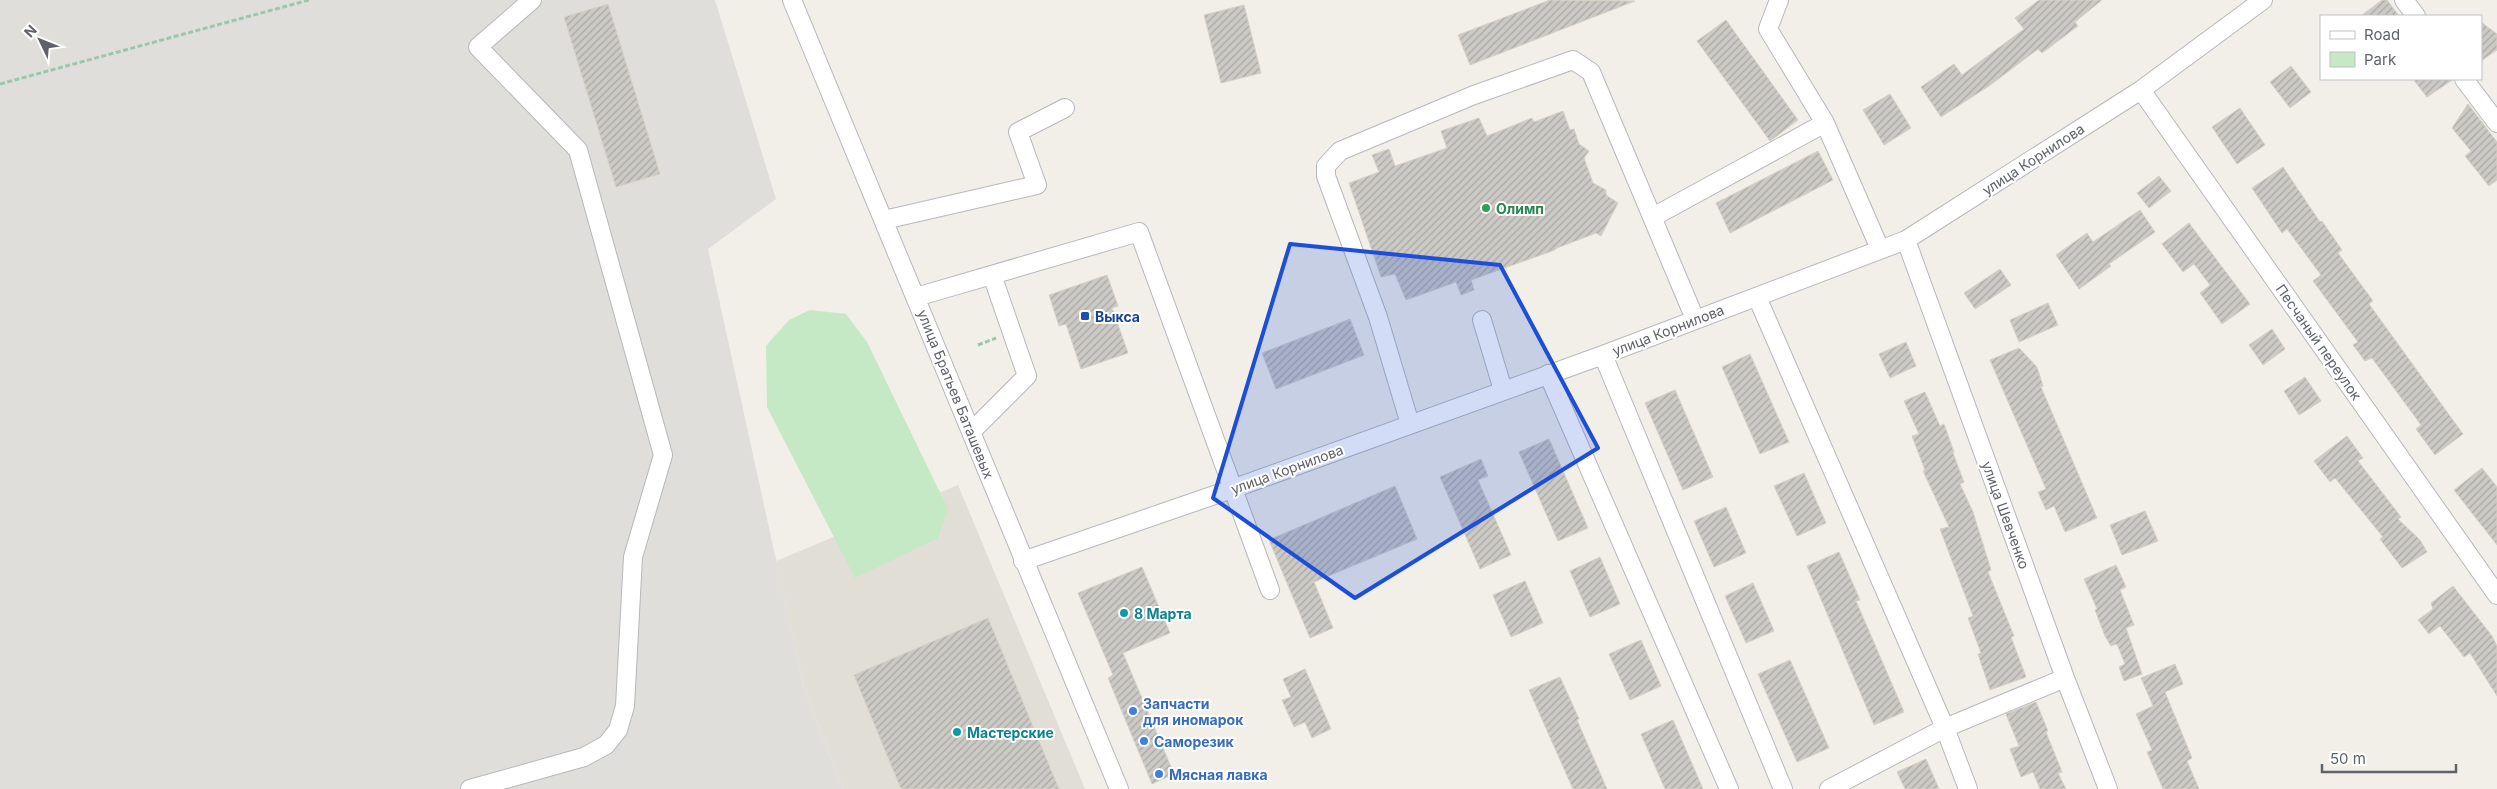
<svg xmlns="http://www.w3.org/2000/svg" width="2497" height="789" viewBox="0 0 2497 789" font-family="Inter,sans-serif">
<style>
.industrial{fill:#e0deda}
.education{fill:#e1ded6}
.green{fill:#c5e8c5}
.building{fill:url(#building-hatch);stroke:#d6d1c6}
.lines{fill:none;stroke-linecap:round;stroke-linejoin:round}
.minor-casing{stroke:#b5b8bc;stroke-width:20}
.path{stroke:#9cc7a9;stroke-width:3;stroke-dasharray:5 2.5;stroke-linecap:butt}
.minor{stroke:#fff;stroke-width:18}
.marked{fill:#1d4ed8;fill-opacity:0.2;stroke:#1d4ed8;stroke-width:4;stroke-linejoin:round}
.leisure-dot{fill:#2e9e5b;stroke:#fff;stroke-width:2}
.transit-dot{fill:#1a4fb4;stroke:#fff;stroke-width:2}
.culture-dot{fill:#0f9aa8;stroke:#fff;stroke-width:2}
.shop-dot{fill:#3f7fe0;stroke:#fff;stroke-width:2}
.labels{text-anchor:middle;dominant-baseline:central;stroke-width:4;stroke-linejoin:round;paint-order:stroke}
.street-label{font-size:14px;fill:#5f6368;stroke:#fff}
.leisure-label{font-size:14px;font-weight:bold;fill:#27864d;stroke:#fff;text-anchor:start}
.transit-label{font-size:14px;font-weight:bold;fill:#164399;stroke:#fff;text-anchor:start}
.culture-label{font-size:14px;font-weight:bold;fill:#0d838f;stroke:#fff;text-anchor:start}
.shop-label{font-size:14px;font-weight:bold;fill:#366cbe;stroke:#fff;text-anchor:start}
</style>
<defs>
<pattern id="building-hatch" width="6" height="6" patternUnits="userSpaceOnUse" patternTransform="scale(1.25)"><rect width="6" height="6" fill="#cccac5"/><path d="M-1 1l2-2M0 6l6-6M5 7l2-2" fill="none" stroke="#a9a8a4"/></pattern>
</defs>
<rect width="100%" height="100%" fill="#f1efe8"/>
<path class="industrial" d="M0 0H715L776 199 708 249 804 688 843 789H0Z"/>
<path class="education" d="M958 485 1085 789H843L804 688 776 561Z"/>
<path class="green" d="M810 310 846 314 867 342 948 509 938 538 855 578 767 407 766 346 789 320Z"/>
<path class="building" d="M1550 0 1635 1 1470 65 1458 35Z
M2039 0H2102L2075 22 2078 26 2042 53 2038 49 1989 86 1941 117 1921 87 1954 64 1962 75 2024 29 2015 18Z
M2382 0H2387L2399 16H2361Z
M608 4 660 174 616 187 564 17Z
M1244 5 1261 73 1221 83 1204 15Z
M1726 20 1798 120 1770 141 1697 41Z
M2481 22 2497 34V50L2481 61Z
M2291 66 2311 92 2290 108 2270 82Z
M2413 79H2454L2427 97Z
M1890 94 1911 128 1884 145 1863 110Z
M2468 104 2497 142V180L2489 186 2465 156 2471 151 2452 128Z
M2240 108 2265 145 2237 164 2212 127Z
M1563 111 1570 130 1574 129 1579 144 1589 151 1584 158 1593 183 1606 190V195L1618 203 1601 236 1596 233 1557 248 1555 250 1471 280 1474 290 1461 295 1456 282 1406 300 1395 274 1381 277 1349 183 1379 172 1372 155 1389 149 1395 166 1447 148 1441 131 1479 118 1487 136 1532 118 1534 122Z
M1818 151 1833 180 1730 233 1716 203Z
M2283 167 2320 222 2322 221 2342 250 2338 253 2373 301 2369 304 2463 434 2435 455 2416 429 2421 425 2372 358 2365 361 2353 345 2358 342 2313 281 2321 275 2287 229 2282 233 2252 188Z
M2159 176 2171 191 2149 208 2137 193Z
M2140 210 2155 232 2109 264 2111 266 2079 289 2056 255 2087 233 2093 242Z
M2189 223 2250 304 2222 324 2200 293 2210 285 2194 264 2183 272 2162 244Z
M2000 269 2011 285 1975 309 1964 293Z
M1107 275 1118 306 1112 308 1128 353 1081 369 1066 324 1059 326 1049 295Z
M2048 303 2058 325 2019 342 2010 320Z
M1350 319 1364 355 1276 389 1262 353Z
M2272 329 2285 349 2263 365 2249 345Z
M1906 342 1916 366 1890 378 1879 354Z
M2019 348 2037 367 2043 386 2041 387 2097 518 2065 532 2054 506 2046 510 2038 492 2046 489 1990 360Z
M1750 354 1789 442 1760 454 1722 367Z
M2305 377 2321 401 2299 415 2284 391Z
M1675 390 1713 477 1683 490 1645 403Z
M1925 392 1940 426 1944 424 1954 452 1953 453 1964 482 1960 484 1973 512 1991 570 1988 572 2014 636 2011 637 2026 677 1990 690 1978 654 1981 653 1968 618 1973 616 1940 529 1949 527 1923 471 1925 470 1912 436 1919 434 1904 401Z
M2347 436 2363 458 2358 461 2401 517 2398 519 2420 540 2427 552 2402 568 2380 539 2383 537 2335 478 2330 482 2314 461Z
M1549 439 1588 528 1558 541 1519 452Z
M1481 459 1488 476 1478 480 1511 555 1480 569 1440 477Z
M2482 468 2497 487V545L2454 490Z
M1804 473 1826 523 1797 536 1774 486Z
M1395 486 1417 539 1314 582 1333 628 1310 638 1269 540Z
M1726 507 1746 553 1714 567 1694 521Z
M2145 511 2158 541 2122 555 2110 525Z
M1839 552 1860 600 1856 601 1904 712 1874 725 1807 566Z
M1600 557 1620 604 1590 617 1570 571Z
M2116 565 2126 587 2120 590 2134 625 2126 628 2142 674 2124 681 2119 667 2125 664 2117 644 2111 646 2105 636 2095 610 2097 609 2084 579Z
M1142 567 1170 633 1123 653 1174 774 1152 784 1108 678 1113 675 1078 593Z
M1525 581 1543 623 1511 637 1493 595Z
M1753 583 1774 631 1746 643 1725 596Z
M2453 586 2492 636 2497 646V696L2470 653 2464 657 2440 626 2429 634 2418 620 2433 609 2431 603Z
M988 618 1059 789H901L854 675Z
M1641 640 1661 686 1630 700 1609 654Z
M1790 660 1829 748 1797 762 1758 674Z
M2175 664 2183 684 2165 692 2192 758 2187 761 2199 789H2163L2147 752 2152 750 2136 714 2153 706 2141 678Z
M1305 669 1331 729 1312 738 1305 722 1294 727 1282 700 1291 697 1283 679Z
M1560 677 1579 719 1577 720 1607 789H1573L1529 690Z
M2036 702 2048 731 2046 732 2062 772 2058 773 2066 789H2040L2033 772 2021 777 2010 749 2019 746 2006 714Z
M1673 720 1703 789H1665L1641 734Z
M1926 759 1939 789H1905L1897 772Z"/>
<g class="lines">
<g class="minor-casing">
<path id="minor" d="M792 0 1119 789
M1779 0 1768 29 1825 123 1880 249
M2404 0 2416 16
M2464 79 2497 123
M2141 90 2497 595
M1653 217 1825 123
M884 220 1037 185 1018 132 1065 108
M1906 240 2065 678 2108 789
M916 297 1139 232 1270 590
M1757 297 1945 728 1968 789
M1482 320 1503 390
M1603 355 1783 789
M1548 374 1729 789
M1410 424 1378 317 1326 176V166L1340 151 1474 95 1573 60 1591 72 1695 319
M971 432 1027 376 992 275
M1023 561 1232 489 1603 355 1906 240 2141 90 2263 0
M470 789 584 757 606 745 618 730 625 706 633 557 663 455 578 150 478 47 532 0
M1829 789 1945 728 2065 678"/>
</g>
<path class="path" d="M0 84 309 0
M978 345 996 338"/>
<use href="#minor" class="minor"/>
</g>
<path class="marked" d="M1290 244 1500 265 1598 448 1355 598 1213 498Z"/>
<circle class="leisure-dot" cx="1486" cy="208" r="5"/>
<rect class="transit-dot" x="1080" y="311" width="10" height="10" rx="2.5"/>
<g class="culture-dot">
<circle cx="1124" cy="613" r="5"/>
<circle cx="957" cy="732" r="5"/>
</g>
<g class="shop-dot">
<circle cx="1133" cy="711" r="5"/>
<circle cx="1144" cy="741" r="5"/>
<circle cx="1159" cy="774" r="5"/>
</g>
<g class="labels">
<g class="street-label">
<text transform="translate(2033 159) rotate(-33)">улица Корнилова</text>
<text transform="translate(1668 330) rotate(-21)">улица Корнилова</text>
<text transform="translate(2319 342) rotate(55)">Песчаный переулок</text>
<text transform="translate(956 394) rotate(68)">улица Братьев Баташевых</text>
<text transform="translate(1287 469) rotate(-20)">улица Корнилова</text>
<text transform="translate(2006 515) rotate(70)">улица Шевченко</text>
</g>
<g class="leisure-label">
<text x="1496" y="208">Олимп</text>
</g>
<g class="transit-label">
<text x="1095" y="316">Выкса</text>
</g>
<g class="culture-label">
<text x="1134" y="613">8 Марта</text>
<text x="967" y="732">Мастерские</text>
</g>
<g class="shop-label">
<text x="1143" y="703">Запчасти<tspan x="1143" dy="16">для иномарок</tspan></text>
<text x="1154" y="741">Саморезик</text>
<text x="1169" y="774">Мясная лавка</text>
</g>
</g>
<rect x="2320" y="15" width="162" height="65" fill="#ffffff" stroke="#bfc1c3"/>
<rect x="2330" y="31" width="25" height="8" fill="#ffffff" stroke="#bfc1c3"/>
<text x="2364" y="40" font-size="15" fill="#5f6368">Road</text>
<rect x="2330" y="52" width="25" height="15" fill="#c5e8c5" stroke="#bfc1c3"/>
<text x="2364" y="65" font-size="15" fill="#5f6368">Park</text>
<g transform="translate(40 40) rotate(313)" stroke="#ffffff" stroke-width="4" paint-order="stroke">
<path d="M0-4L9 19L0 12L-9 19Z" fill="#5f6368"/>
<text y="-8" font-size="14" font-weight="bold" text-anchor="middle" fill="#5f6368">N</text>
</g>
<path d="M2322 764v8h134v-8" fill="none" stroke="#5f6368" stroke-width="2.5"/>
<text x="2330" y="764" font-size="15" fill="#5f6368" stroke="#ffffff" stroke-width="4" paint-order="stroke">50 m</text>
</svg>
